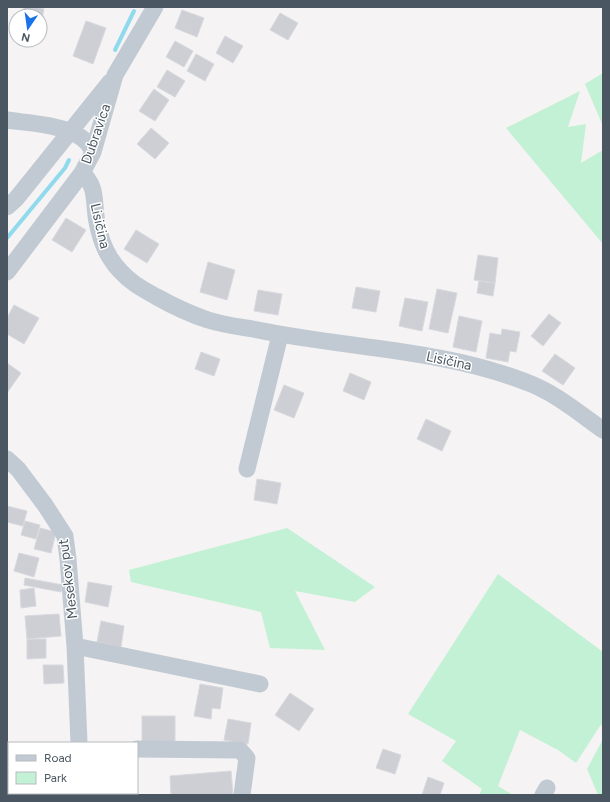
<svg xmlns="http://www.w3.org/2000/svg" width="610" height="802" viewBox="0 0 610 802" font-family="Figtree,sans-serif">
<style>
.green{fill:#c3f1d5}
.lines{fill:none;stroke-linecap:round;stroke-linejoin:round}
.stream{stroke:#90daee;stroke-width:4}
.building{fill:#cdcfd5;stroke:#d7d9de}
.minor{stroke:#c1cad2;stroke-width:17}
.labels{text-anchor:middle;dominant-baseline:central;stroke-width:3;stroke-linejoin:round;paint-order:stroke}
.street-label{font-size:14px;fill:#4a5661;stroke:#fff}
</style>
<rect width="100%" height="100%" fill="#f5f3f3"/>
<path class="green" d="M603 73V126L585 84Z
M580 91 568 127 586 124 581 163 603 150V244L506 128Z
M287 528 375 587 355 602 295 591 325 650 270 648 261 612 131 582 129 570Z
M498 574 603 652V724L600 726 576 763 558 750 520 730 498 786 513 795H479L482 789 442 761 456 741 408 714Z
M603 739V795H598L587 769Z"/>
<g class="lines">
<path class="stream" d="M115 50 134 11
M7 238 65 168 69 160"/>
</g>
<path class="building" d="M24 7H35L44 9 40 28V16H22Z
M182 10 204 18 197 37 175 28Z
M280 13 298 23 288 40 270 30Z
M86 21 106 28 93 64 73 56Z
M225 36 243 46 233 63 216 53Z
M175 41 193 51 184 67 166 57Z
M196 54 214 64 205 81 187 71Z
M167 70 185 81 175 97 157 87Z
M154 89 169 100 155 121 139 111Z
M151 128 169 143 155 159 137 144Z
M66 218 86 230 72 252 52 240Z
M136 230 159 244 147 263 124 249Z
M478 255 498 258 495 283 474 280Z
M208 262 235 270 227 300 200 292Z
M479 281 495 283 493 296 477 293Z
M356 287 380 291 376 312 352 308Z
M437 289 457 293 448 333 429 329Z
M258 290 282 294 278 315 254 311Z
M405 298 428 302 422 331 399 326Z
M14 305 39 318 24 344 7 334V318Z
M549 314 561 323 543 346 531 336Z
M459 316 482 321 476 352 453 347Z
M502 329 520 332 516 352 510 351 508 362 486 358 490 333 501 335Z
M201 352 220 359 214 376 195 369Z
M555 354 575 368 563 385 542 371Z
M7 363 21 373 7 393Z
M350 373 371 382 364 400 343 391Z
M284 385 304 393 294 418 274 410Z
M426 419 451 431 442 451 417 439Z
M257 479 281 483 277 504 254 500Z
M7 506 27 511 23 526 7 522Z
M25 521 40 525 36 539 21 535Z
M40 528 56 532 51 553 34 549Z
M19 553 39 558 34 577 14 571Z
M25 578 63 585 61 592 24 585Z
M88 582 112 586 108 607 85 602Z
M34 588 36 606 21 608 20 590Z
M59 614 61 636 27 639 25 616Z
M101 621 124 626 121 647 97 642Z
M27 639H46V658L27 659Z
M43 665H63L64 683 44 684Z
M200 684 223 688 220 709 212 708 211 719 194 716Z
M290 693 314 709 299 731 275 715Z
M142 716H175V742H142Z
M228 719 251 723 248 744 224 740Z
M383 749 401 755 395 774 376 768Z
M231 771 233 795H171L170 776Z
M428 777 444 783 440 795H422Z"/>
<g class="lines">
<path class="minor" d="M7 120C32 124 82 124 93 152
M82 173C98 187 93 203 97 222 102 249 113 268 135 284 142 289 150 293 157 297 173 306 190 314 208 320 224 325 241 327 258 330 345 348 442 349 526 382 554 392 579 413 603 430
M7 207 16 199 110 82
M7 272 82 173 93 152 115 75 155 7
M7 459 18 469 45 505 65 536 68 559 75 646 79 743
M247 469 280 335
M75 646 260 684
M137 749 240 750 247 758 242 795
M81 793V795
M543 795 547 788"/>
</g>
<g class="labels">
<g class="street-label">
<text transform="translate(96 134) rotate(-71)">Dubravica</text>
<text transform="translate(100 226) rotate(77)">Lisičina</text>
<text transform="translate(449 361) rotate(12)">Lisičina</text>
<text transform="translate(68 579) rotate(-97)">Mesekov put</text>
</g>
</g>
<rect width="610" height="802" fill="none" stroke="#4a5661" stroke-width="16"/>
<rect x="8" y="742" width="130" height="52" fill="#ffffff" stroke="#b7bbc0"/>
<rect x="16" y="755" width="20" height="6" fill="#c1cad2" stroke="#b7bbc0"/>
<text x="44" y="762" font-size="12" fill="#4a5661">Road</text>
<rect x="16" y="772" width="20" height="12" fill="#c3f1d5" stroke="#b7bbc0"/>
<text x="44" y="782" font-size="12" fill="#4a5661">Park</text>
<g transform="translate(28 28) rotate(193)"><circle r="19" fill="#ffffff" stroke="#b7bbc0"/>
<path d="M0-3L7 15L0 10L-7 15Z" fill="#1a73e8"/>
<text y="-6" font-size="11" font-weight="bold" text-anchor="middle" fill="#4a5661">N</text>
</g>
</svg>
